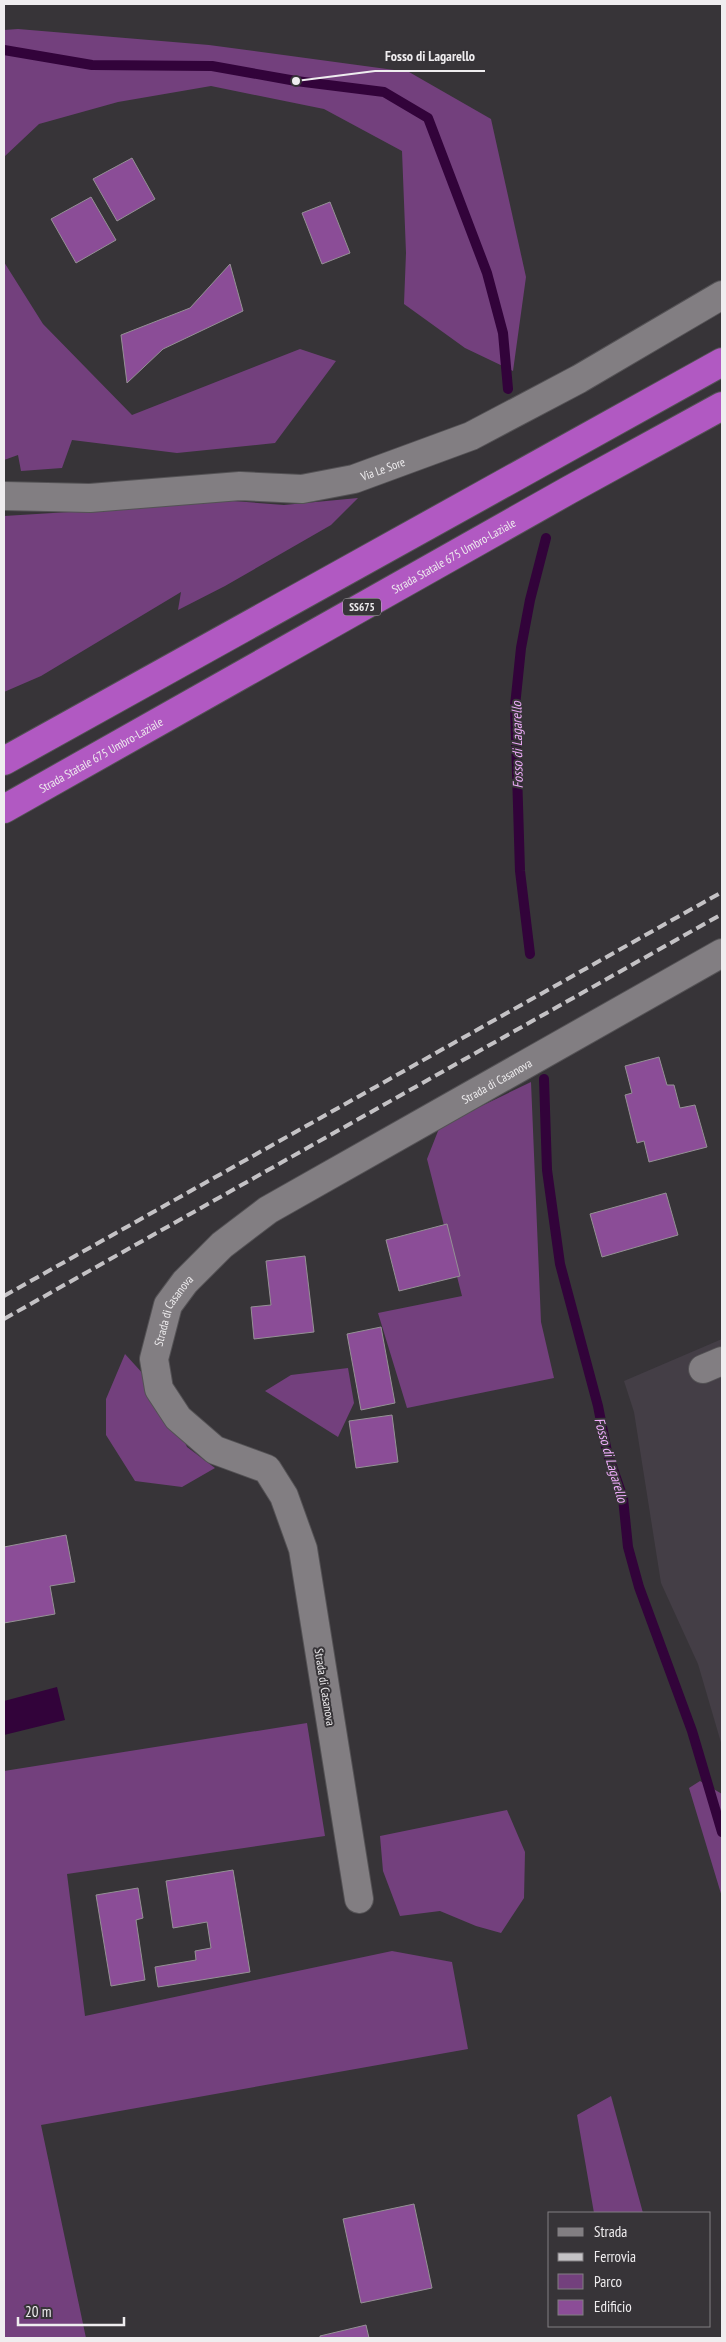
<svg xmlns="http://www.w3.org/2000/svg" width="726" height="2342" viewBox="0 0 726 2342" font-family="'PT Sans Narrow',sans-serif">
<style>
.built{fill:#443e46}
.green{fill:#73407d}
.water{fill:#32033a}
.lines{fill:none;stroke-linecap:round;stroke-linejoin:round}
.stream{stroke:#32033a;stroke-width:10}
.building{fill:#8b4d97;stroke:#959195}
.minor-casing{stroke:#545255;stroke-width:30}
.highway-casing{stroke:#545255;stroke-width:30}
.minor{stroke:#827e82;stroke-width:28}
.highway{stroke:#b159c2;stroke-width:28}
.rail{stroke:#c4c2c5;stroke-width:4;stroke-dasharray:10 5;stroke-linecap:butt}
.labels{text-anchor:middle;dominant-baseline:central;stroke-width:4;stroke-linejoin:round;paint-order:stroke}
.shield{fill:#373438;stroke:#b8b6b8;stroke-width:1}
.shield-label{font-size:11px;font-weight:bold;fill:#efedef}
.street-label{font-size:12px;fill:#efedef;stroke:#373438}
.water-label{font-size:14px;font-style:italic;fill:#efadfb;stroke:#373438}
.leader{fill:none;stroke:#efedef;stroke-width:2}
.callout-dot{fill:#efedef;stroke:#373438;stroke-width:2}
.callout-label{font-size:14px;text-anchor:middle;font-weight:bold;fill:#efedef;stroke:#373438;stroke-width:4;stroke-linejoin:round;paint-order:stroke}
</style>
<rect width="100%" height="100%" fill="#373438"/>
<path class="built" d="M722 1339V1746L698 1664 661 1583 634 1412 624 1381Z"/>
<path class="green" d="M18 29 209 45 409 72 491 119 526 277 513 371 465 348 404 304 406 253 402 151 324 109 211 86 118 102 39 124 4 157V30Z
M4 262 43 324 132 415 300 349 336 361 275 443 177 453 72 440 62 468 21 471 18 455 4 460Z
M194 498 284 505 358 498 331 525 225 586 178 610 181 592 41 676 4 692V516L118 509Z
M531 1082 541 1322 554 1378 407 1408 378 1313 462 1296 427 1159 440 1126Z
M125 1354 165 1398 187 1447 215 1468 182 1487 135 1481 106 1435V1399Z
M348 1368 354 1403 338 1437 265 1391 291 1375Z
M307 1723 325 1836 67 1874 85 2016 392 1951 452 1962 468 2049 41 2125 86 2338H4V1771Z
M700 1781 722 1794V1897L689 1788Z
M507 1810 525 1852 524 1898 501 1933 476 1926 440 1911 400 1916 383 1871 380 1836Z
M611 2096 643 2213H594L577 2115Z"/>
<path class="water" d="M57 1687 65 1720 4 1735V1701Z"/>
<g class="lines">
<path class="stream" d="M4 50 92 65 212 66 296 81 384 92 428 118 487 273 503 333 508 389
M530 954 520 871 515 706 521 648 530 600 546 538
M544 1079 547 1170 560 1264 598 1406 607 1452 623 1498 628 1547 639 1587 692 1731 722 1832"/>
</g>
<path class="building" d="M132 158 155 199 117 221 93 179Z
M91 197 116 240 76 263 51 219Z
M330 202 350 253 322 264 302 213Z
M230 264 243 311 163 349 127 383 121 335 190 308Z
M659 1057 667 1085H674L680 1108 695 1105 707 1147 649 1162 644 1141 637 1143 625 1095 632 1093 625 1066Z
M666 1193 678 1235 602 1257 590 1214Z
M447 1224 460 1276 399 1291 386 1240Z
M305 1256 314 1332 254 1339 251 1307 271 1305 266 1261Z
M381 1327 395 1403 361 1410 347 1334Z
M392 1415 398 1462 356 1468 349 1421Z
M66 1535 75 1582 50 1586 55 1614 4 1623V1547Z
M233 1870 250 1972 158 1987 155 1967 196 1960 195 1951 211 1948 207 1922 173 1928 166 1881Z
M138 1888 143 1918 136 1920 145 1980 111 1986 96 1895Z
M414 2204 432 2288 361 2303 343 2219Z
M366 2325 369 2338H320V2336Z"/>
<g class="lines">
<g class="minor-casing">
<g id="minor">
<path id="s1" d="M4 496 90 498 240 486 302 489 354 479 471 436 579 379 722 295"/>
<path d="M703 1369 722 1361"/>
<path id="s2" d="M359 1899 303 1549 284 1496 267 1469 215 1450 178 1418 159 1389 154 1359 168 1305 185 1282 222 1245 268 1210 722 953"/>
</g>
</g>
<g class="highway-casing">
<g id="highway">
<path d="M4 761 722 362"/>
<path id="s3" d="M4 809 569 490 722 406"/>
</g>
</g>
<use href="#minor" class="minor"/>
<use href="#highway" class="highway"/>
<path class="rail" d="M4 1296 722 892
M4 1319 722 914"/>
</g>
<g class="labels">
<rect class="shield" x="343" y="598.5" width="38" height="17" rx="4"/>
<g class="shield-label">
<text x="362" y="607">SS675</text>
</g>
<g class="street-label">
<text stroke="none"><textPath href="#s1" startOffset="382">Via Le Sore</textPath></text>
<text stroke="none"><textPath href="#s3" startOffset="516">Strada Statale 675 Umbro-Laziale</textPath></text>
<text stroke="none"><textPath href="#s3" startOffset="111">Strada Statale 675 Umbro-Laziale</textPath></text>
<text stroke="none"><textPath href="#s2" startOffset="1069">Strada di Casanova</textPath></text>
<text stroke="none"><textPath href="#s2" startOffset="665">Strada di Casanova</textPath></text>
<text transform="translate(325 1687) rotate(81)">Strada di Casanova</text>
</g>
<g class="water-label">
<text transform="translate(517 745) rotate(-91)">Fosso di Lagarello</text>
<text transform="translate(611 1460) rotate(74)">Fosso di Lagarello</text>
</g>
</g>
<path class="leader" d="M296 81L375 71H485"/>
<circle class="callout-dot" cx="296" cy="81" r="5"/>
<g class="callout-label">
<text x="430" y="61">Fosso di Lagarello</text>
</g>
<rect width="726" height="2342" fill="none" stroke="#efedef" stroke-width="10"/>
<rect x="548" y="2212" width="162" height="115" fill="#373438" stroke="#817e81"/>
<rect x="558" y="2228" width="25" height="8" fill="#827e82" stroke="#817e81"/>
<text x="594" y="2237" font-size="15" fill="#efedef">Strada</text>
<rect x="558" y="2253" width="25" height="8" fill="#c4c2c5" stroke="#817e81"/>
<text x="594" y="2262" font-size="15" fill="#efedef">Ferrovia</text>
<rect x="558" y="2274" width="25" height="15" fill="#73407d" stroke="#817e81"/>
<text x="594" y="2287" font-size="15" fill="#efedef">Parco</text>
<rect x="558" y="2300" width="25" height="15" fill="#8b4d97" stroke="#817e81"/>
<text x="594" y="2312" font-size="15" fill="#efedef">Edificio</text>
<path d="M18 2317v8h106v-8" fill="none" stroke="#efedef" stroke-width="2.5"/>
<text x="25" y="2317" font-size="15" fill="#efedef" stroke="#373438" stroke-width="4" paint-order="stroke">20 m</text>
</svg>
